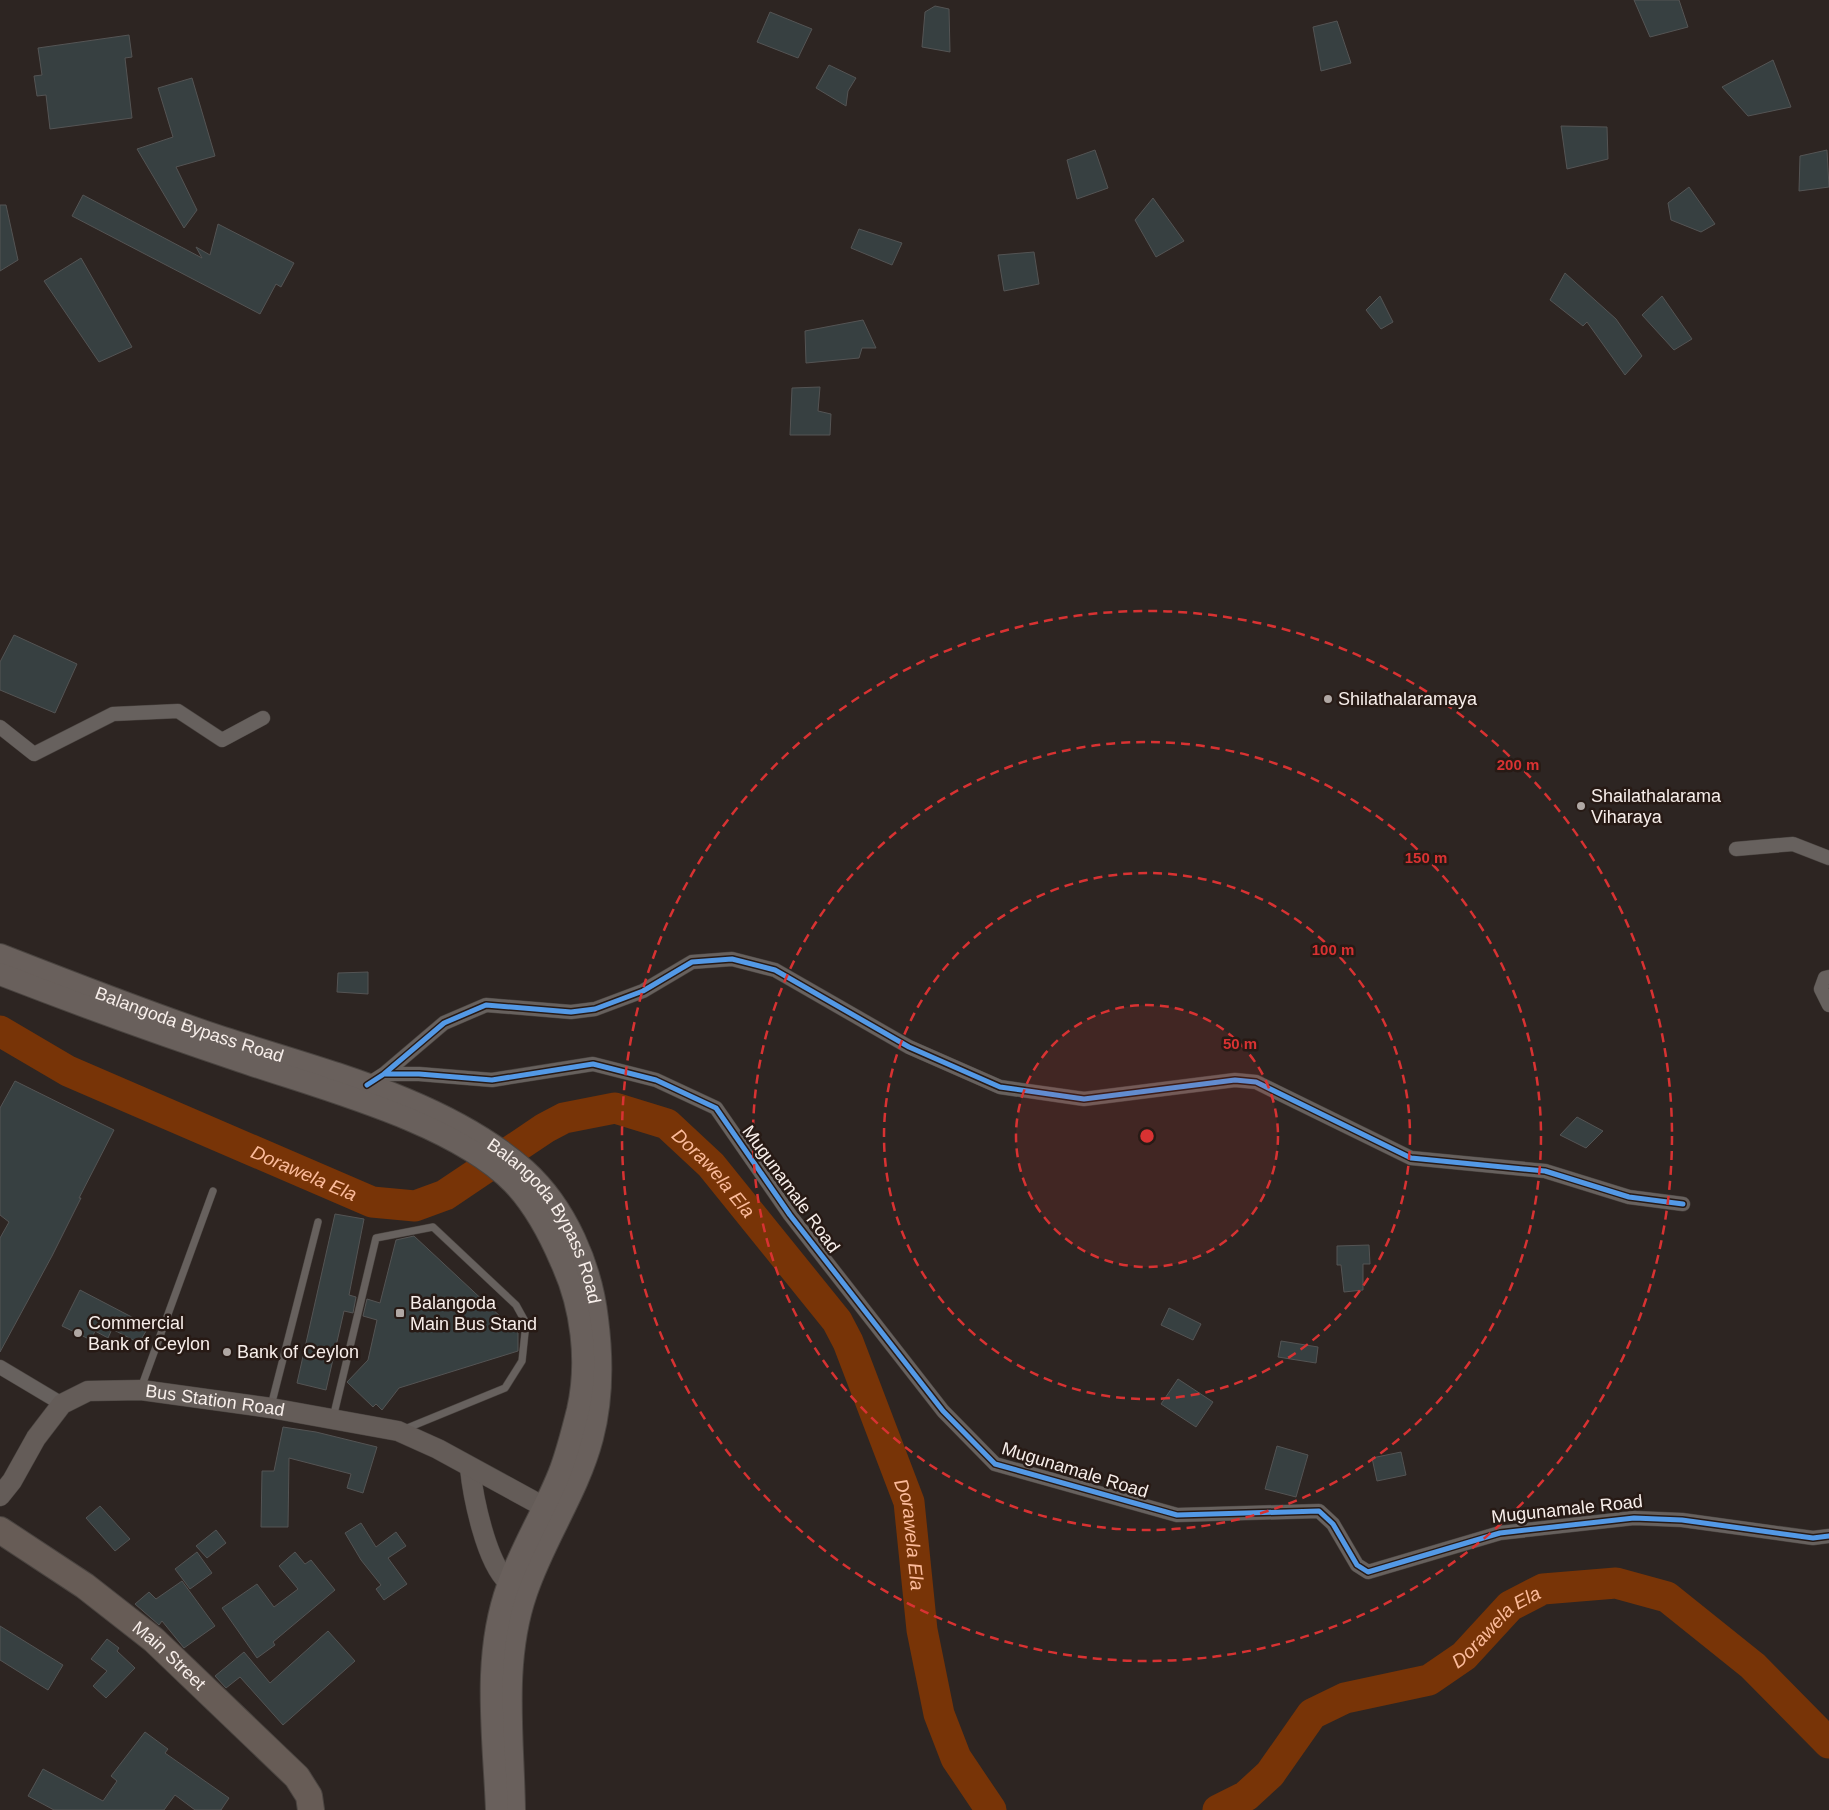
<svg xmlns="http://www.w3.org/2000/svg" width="1829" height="1810" viewBox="0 0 1829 1810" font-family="Arial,sans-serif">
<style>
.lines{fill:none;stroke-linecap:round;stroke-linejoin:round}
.river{stroke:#783407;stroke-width:31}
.building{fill:#374041;stroke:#545454}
.lane-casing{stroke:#4a4440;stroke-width:8}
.street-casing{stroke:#4a4440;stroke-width:15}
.secondary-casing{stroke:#4a4440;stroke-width:21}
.primary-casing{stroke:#4a4440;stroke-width:24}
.highway-casing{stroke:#4a4440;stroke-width:28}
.lane{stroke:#67615e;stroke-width:7}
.street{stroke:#67615e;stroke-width:14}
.secondary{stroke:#645c58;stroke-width:20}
.primary{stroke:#69605c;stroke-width:22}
.highway{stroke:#675c56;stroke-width:26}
.cycleway-casing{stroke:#271a15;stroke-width:8}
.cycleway{stroke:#5399e6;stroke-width:5}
.ring{fill:none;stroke:#d83232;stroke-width:2.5;stroke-dasharray:9 6}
.poi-dot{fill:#b0a8a4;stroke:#271a15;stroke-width:2}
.labels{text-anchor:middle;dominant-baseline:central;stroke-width:5;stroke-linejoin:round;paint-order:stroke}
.poi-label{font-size:18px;fill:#f7eeea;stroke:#271a15;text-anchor:start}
.street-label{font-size:18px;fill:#f7eeea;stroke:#271a15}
.water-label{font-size:19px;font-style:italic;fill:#fbba9a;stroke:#271a15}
.centre{fill:#d83232;stroke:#271a15;stroke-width:2.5}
.ring-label{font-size:15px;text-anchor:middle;font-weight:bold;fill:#d83232;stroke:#271a15;stroke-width:5;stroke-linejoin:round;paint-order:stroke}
</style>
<rect width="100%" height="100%" fill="#2d2522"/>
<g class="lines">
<g class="river">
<path id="s1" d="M0 1031 68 1071 372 1202 415 1206 445 1195 545 1128 564 1118 615 1108 667 1124 711 1165 837 1321 848 1342 909 1502 922 1630 939 1714 956 1758 991 1810"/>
<path id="s2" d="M1218 1810 1246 1796 1270 1774 1312 1714 1345 1698 1429 1680 1464 1656 1510 1606 1543 1589 1616 1583 1667 1597 1753 1666 1829 1743"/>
</g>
</g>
<path class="building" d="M1634 0H1679L1688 27 1650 37Z
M935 6 949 9 950 52 922 47 925 12Z
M770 12 812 29 798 58 757 42Z
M1337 21 1351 63 1321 71 1313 27Z
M129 35 132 57 125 58 132 118 50 129 46 95 37 96 34 76 42 75 38 48Z
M1773 60 1791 107 1748 116 1722 87Z
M829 65 856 78 848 91 846 106 816 88Z
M192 78 215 156 176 167 197 210 184 228 137 149 173 137 158 88Z
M1561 126 1607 127 1608 159 1567 169Z
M1095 150 1108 188 1077 199 1067 160Z
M1827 150 1829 187 1799 191 1800 156Z
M1689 187 1715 224 1701 232 1671 220 1668 203Z
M83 195 202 258 196 247 210 255 218 224 294 263 281 287 276 284 260 314 72 216Z
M1153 198 1184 241 1156 257 1135 220Z
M0 205H6L18 260 0 271Z
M859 229 902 243 892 265 851 248Z
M1034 252 1039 284 1004 291 998 255Z
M81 258 132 347 99 362 44 281Z
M1565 273 1616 319 1642 356 1625 375 1587 322 1583 326 1550 300Z
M1380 296 1393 322 1381 329 1366 310Z
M1662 296 1692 339 1674 350 1642 315Z
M863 320 876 348H862L859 358 806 363 805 331Z
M820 387 818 411 831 414 830 435H790L792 388Z
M14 635 77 664 55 713 0 690V662Z
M368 972V994L337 992 338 973Z
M15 1081 114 1130 79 1198H81L52 1256 0 1352V1238L9 1222 0 1215V1108Z
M1577 1117 1603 1131 1586 1148 1560 1135Z
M335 1214 364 1219 349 1295 356 1297 353 1313 344 1311 326 1390 297 1383Z
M414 1236 518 1333V1351L399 1388 382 1410 376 1404 373 1407 347 1382 368 1360 377 1320 363 1316 367 1299 380 1303 396 1240Z
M1369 1245 1370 1264H1363V1290L1344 1292 1341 1265H1337V1246Z
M80 1290 149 1326 139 1343 112 1329 108 1338 95 1331 91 1340 62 1326Z
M1169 1308 1201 1324 1193 1340 1161 1325Z
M1281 1341 1318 1347 1316 1363 1278 1357Z
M1178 1379 1213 1402 1196 1427 1161 1404Z
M283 1427 316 1432 377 1447 363 1493 347 1488 351 1474 289 1458 288 1527H261L262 1471H274Z
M1277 1446 1308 1455 1296 1497 1265 1489Z
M1401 1452 1406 1475 1377 1481 1372 1458Z
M100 1506 130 1539 115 1551 86 1518Z
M361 1523 376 1547 396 1532 406 1546 388 1558 407 1584 384 1600 376 1589 381 1585 361 1560 345 1533Z
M216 1530 226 1543 207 1558 196 1546Z
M197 1552 212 1573 190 1589 175 1569Z
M295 1552 305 1564 311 1560 335 1590 273 1642 275 1645 257 1658 222 1608 257 1584 274 1607 298 1589 279 1566Z
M182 1581 215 1626 184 1648 162 1621 159 1625 135 1604 149 1592 156 1599Z
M0 1626 63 1665 48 1690 0 1660Z
M328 1631 355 1661 283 1725 240 1677 226 1688 215 1676 244 1652 270 1683Z
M107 1639 119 1648 117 1651 135 1668 106 1698 93 1686 107 1671 91 1659Z
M145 1732 168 1749 165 1753 229 1798 221 1810H195L175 1795 164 1810H54L28 1796 43 1769 103 1801 117 1781 111 1776Z"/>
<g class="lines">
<g class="lane-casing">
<path id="lane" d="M141 1388 213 1191
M271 1406 318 1222
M333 1418 376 1238 433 1227 516 1305 526 1323 522 1361 505 1388 405 1429"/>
</g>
<g class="street-casing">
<path id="street" d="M0 727 34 754 113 714 178 711 222 740 263 718
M1736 849 1793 844 1829 858
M1829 977 1825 978 1821 989 1829 1005
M384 1074 444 1023 486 1005 571 1012 595 1009 643 991 692 962 732 959 775 970 909 1047 1000 1087 1084 1099 1235 1080 1256 1082 1411 1158 1545 1171 1629 1197 1683 1204
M367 1085 384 1074H419L492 1080 593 1064 656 1080 716 1108 790 1215 943 1411 995 1464 1177 1515 1319 1511 1333 1524 1357 1565 1368 1572 1500 1533 1634 1518 1682 1520 1813 1538 1829 1536
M0 1367 62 1404"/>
</g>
<g class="secondary-casing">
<g id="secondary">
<path d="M470 1468C473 1497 486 1562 508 1582 511 1585 518 1587 522 1588"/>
<path id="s3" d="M0 1496 12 1481 36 1438 62 1404 88 1391 141 1390 271 1408 398 1431 438 1449 557 1514"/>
</g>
</g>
<g class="primary-casing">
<g id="primary">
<path id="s4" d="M0 955C74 984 148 1013 223 1038 322 1070 446 1100 525 1170 566 1207 591 1266 597 1319 602 1358 602 1400 592 1438 578 1492 544 1539 526 1593 502 1662 513 1738 514 1810"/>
<path d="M0 974C80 1005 160 1034 241 1061 322 1089 453 1122 513 1183 534 1205 549 1233 561 1261 582 1306 589 1361 578 1410 573 1430 568 1450 561 1469 546 1509 522 1545 508 1586 482 1658 494 1735 497 1810"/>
</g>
</g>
<g class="highway-casing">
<g id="highway">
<path id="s5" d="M0 1530 85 1586 154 1640 297 1777 309 1796 311 1810"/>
</g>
</g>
<use href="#lane" class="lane"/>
<use href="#street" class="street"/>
<use href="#secondary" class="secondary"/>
<use href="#primary" class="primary"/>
<use href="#highway" class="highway"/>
<g class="cycleway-casing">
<path id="cycleway" d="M384 1074 444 1023 486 1005 571 1012 595 1009 643 991 692 962 732 959 775 970 909 1047 1000 1087 1084 1099 1235 1080 1256 1082 1411 1158 1545 1171 1629 1197 1683 1204
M367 1085 384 1074H419L492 1080 593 1064 656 1080 716 1108 790 1215 943 1411 995 1464 1177 1515 1319 1511 1333 1524 1357 1565 1368 1572 1500 1533 1634 1518 1682 1520 1813 1538 1829 1536"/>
</g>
<use href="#cycleway" class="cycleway"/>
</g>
<circle cx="1147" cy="1136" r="131" fill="#d83232" fill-opacity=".12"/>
<g class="ring">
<circle cx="1147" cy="1136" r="131"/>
<circle cx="1147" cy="1136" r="263"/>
<circle cx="1147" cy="1136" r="394"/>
<circle cx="1147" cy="1136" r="525"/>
</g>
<g class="poi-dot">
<circle cx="1328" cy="699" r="5"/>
<circle cx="1581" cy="806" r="5"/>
<rect x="395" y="1308" width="10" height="10" rx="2.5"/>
<circle cx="78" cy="1333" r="5"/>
<circle cx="227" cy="1352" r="5"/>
</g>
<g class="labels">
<g class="poi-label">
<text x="1338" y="699">Shilathalaramaya</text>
<text x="1591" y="796">Shailathalarama<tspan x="1591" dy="21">Viharaya</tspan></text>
<text x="410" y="1303">Balangoda<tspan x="410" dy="21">Main Bus Stand</tspan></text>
<text x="88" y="1323">Commercial<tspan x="88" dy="21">Bank of Ceylon</tspan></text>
<text x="237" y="1352">Bank of Ceylon</text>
</g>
<g class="street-label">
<text stroke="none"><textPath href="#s4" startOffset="202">Balangoda Bypass Road</textPath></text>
<text transform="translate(791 1189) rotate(54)">Mugunamale Road</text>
<text stroke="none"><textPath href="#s4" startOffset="624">Balangoda Bypass Road</textPath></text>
<text stroke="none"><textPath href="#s3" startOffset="268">Bus Station Road</textPath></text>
<text transform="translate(1075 1470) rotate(17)">Mugunamale Road</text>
<text transform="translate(1567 1509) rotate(-6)">Mugunamale Road</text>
<text stroke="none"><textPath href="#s5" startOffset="211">Main Street</textPath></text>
</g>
<g class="water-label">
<text stroke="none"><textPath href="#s1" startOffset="336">Dorawela Ela</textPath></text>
<text stroke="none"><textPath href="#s1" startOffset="801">Dorawela Ela</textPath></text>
<text stroke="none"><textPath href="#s1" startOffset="1221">Dorawela Ela</textPath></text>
<text stroke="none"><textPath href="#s2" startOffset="346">Dorawela Ela</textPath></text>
</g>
</g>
<circle cx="1147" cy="1136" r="8" class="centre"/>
<g class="ring-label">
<text x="1518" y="770">200 m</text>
<text x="1426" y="863">150 m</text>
<text x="1333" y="955">100 m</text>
<text x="1240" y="1049">50 m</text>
</g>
</svg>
